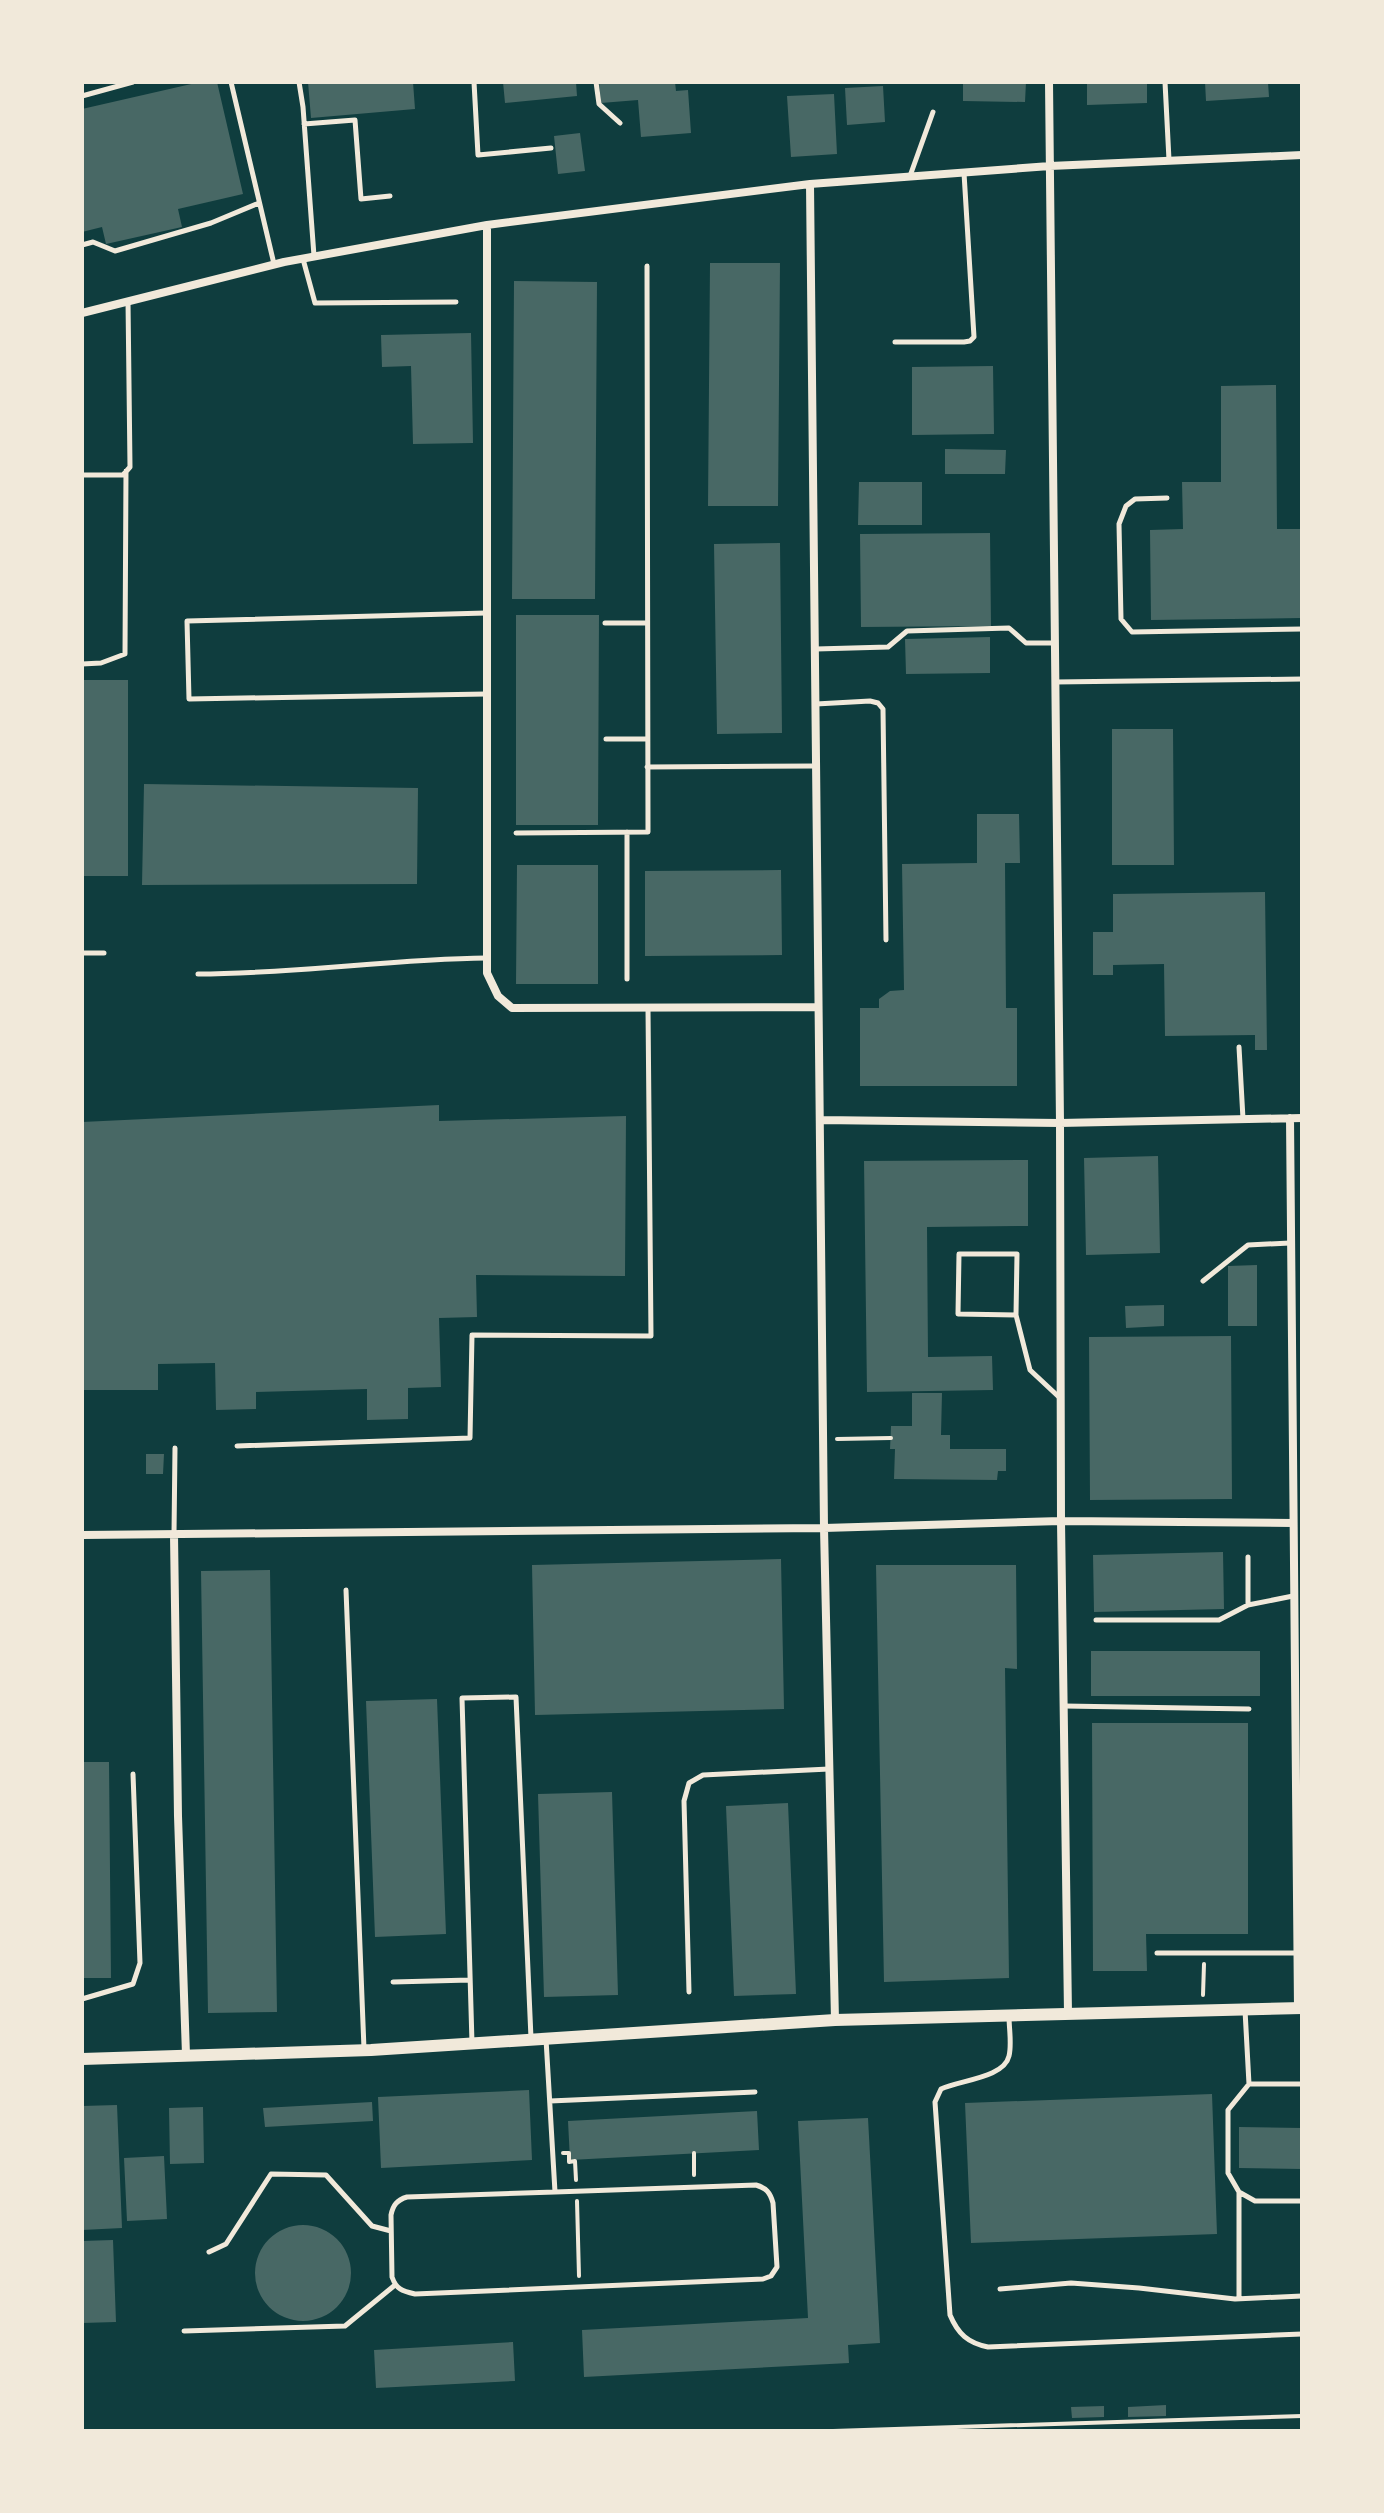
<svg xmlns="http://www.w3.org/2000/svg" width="1384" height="2513" viewBox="0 0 1384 2513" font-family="'Source Sans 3',sans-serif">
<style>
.building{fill:#486865}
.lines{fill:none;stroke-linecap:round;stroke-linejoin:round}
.path{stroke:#f1e9da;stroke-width:4}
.service{stroke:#f1e9da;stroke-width:5}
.minor{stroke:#f1e9da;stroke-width:8}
.tertiary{stroke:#f1e9da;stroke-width:12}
</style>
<rect width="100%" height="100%" fill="#0f3d3e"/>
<path class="building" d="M200 82H217L243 194 178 209 182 227 106 244 102 227 82 232V109Z
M308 82H413L415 109 311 118Z
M503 82H576L577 96 505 103Z
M599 82H675L676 91 688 90 691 133 641 137 638 100 601 103Z
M963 82H1026L1025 102 963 101Z
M1087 82H1147V103L1087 105Z
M1205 82H1268L1269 97 1206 101Z
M883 86 885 122 847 125 845 88Z
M834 94 837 154 791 157 787 96Z
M580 133 585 171 558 174 554 136Z
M710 263H780L778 506H708Z
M514 281 597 282 595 599H512Z
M471 333 473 443 413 444 411 366 382 367 381 335Z
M993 366 994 434 912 435V367Z
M1276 385 1277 529H1302V618L1151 620 1150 530 1183 529 1182 482H1221V386Z
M945 449 1006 450 1005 474H945Z
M859 482H922V525H858Z
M990 533 991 626 861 627 860 534Z
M780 543 782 733 717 734 714 544Z
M516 615H599L598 825H516Z
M990 637V673L906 674 905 639Z
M82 680H128V876H82Z
M1112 729H1173L1174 865H1112Z
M144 784 418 788 417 884 142 885Z
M977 814H1019L1020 863H1005L1006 1008H1017V1086H860V1008H879V999L890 991 904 990 902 864 977 863Z
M517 865H598V984H516Z
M781 870 782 955 645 956V871Z
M1265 892 1267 1050H1255V1035L1165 1036 1164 964 1113 965V975H1093V932H1113V894Z
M439 1105V1121L626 1116 625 1276 476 1275 477 1317 439 1318 441 1387 408 1388V1419L367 1420V1389L256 1392V1409L216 1410 215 1363 158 1364V1390H82V1122Z
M1158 1156 1160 1253 1086 1255 1084 1158Z
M1028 1160V1226L927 1227 928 1357 992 1356 993 1390 867 1392 864 1161Z
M1257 1265V1326H1228V1266Z
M1164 1305V1326L1126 1328 1125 1306Z
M1231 1336 1232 1499 1090 1500 1089 1337Z
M912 1393H942L941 1435H950V1449H1006V1471H998L997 1480 894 1479 895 1449H890L891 1426H912Z
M146 1454H164L163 1474H146Z
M1223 1552 1224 1609 1094 1612 1093 1555Z
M781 1559 784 1709 535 1715 532 1565Z
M876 1565H1016L1017 1669 1005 1668 1009 1978 884 1982Z
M270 1570 277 2012 208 2013 201 1571Z
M1091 1651H1260V1696H1091Z
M437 1699 446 1934 375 1937 366 1701Z
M1092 1723H1248V1934H1146L1147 1971H1093Z
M82 1762H109L111 1978H82Z
M612 1792 618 1995 544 1997 538 1794Z
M788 1803 796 1994 734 1996 726 1806Z
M529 2090 532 2160 381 2168 378 2097Z
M1212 2094 1217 2234 971 2243 965 2103Z
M372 2102 373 2121 265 2127 263 2108Z
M117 2105 122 2228 82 2230V2106Z
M203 2107 204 2163 170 2164 169 2108Z
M757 2111 759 2150 570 2160 568 2121Z
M868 2118 880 2343 848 2345 849 2363 584 2377 582 2330 808 2318 798 2121Z
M1239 2127 1302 2128V2169L1239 2168Z
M164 2156 167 2219 127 2221 124 2158Z
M255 2273a48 48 0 1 1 96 0a48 48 0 1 1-96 0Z
M113 2240 116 2322 82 2323V2241Z
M513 2342 515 2381 376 2388 374 2350Z
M1166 2405V2416L1128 2417V2407Z
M1104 2406V2417L1072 2418 1071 2407Z"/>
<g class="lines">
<path class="path" d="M837 1439 891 1438
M1203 1995 1204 1964
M563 2153H569V2162L575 2161 576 2180
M694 2153V2175
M577 2201 579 2276
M833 2431 1302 2416"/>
<path class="service" d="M231 82 274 264
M299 82 303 107 314 256
M474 82 478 155 551 148
M596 82 599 104 620 123
M1165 82 1169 160
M82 96 133 82
M304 124 355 120 361 199 390 196
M910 176 933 112
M82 245 93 242 115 251 211 223 259 203
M303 259 315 303 456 302
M895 342H964L970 341 974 337 964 173
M82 475H123L130 467 128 301
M1167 498 1135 499 1126 506 1119 524 1121 619 1132 632 1302 629
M605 623H647
M816 649 888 647 907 631 1009 628 1026 643H1055
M82 664 101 663 125 654 126 471
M1055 682 1302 679
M486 694 189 699 187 621 486 613
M816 704 870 701 878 703 883 709 886 940
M606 739H647
M647 767 816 766
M627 832V979
M516 833 648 832 647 266
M82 953H104
M198 974C295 974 390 959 486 958
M1239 1047 1243 1119
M1203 1281 1248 1245 1290 1243
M1016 1315 958 1314 959 1254H1017L1016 1315 1030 1370 1060 1398
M237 1446 470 1438 472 1335 651 1336 648 1008
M174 1534 175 1448
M346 1590 364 2049
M1248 1605V1557
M1096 1620H1219L1248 1605 1293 1596
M1064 1706 1249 1709
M1157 1953H1297
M393 1982 470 1980
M689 1992 684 1801 689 1783 703 1775 829 1769
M82 1999 133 1984 140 1963 133 1774
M1245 2010 1249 2084 1228 2110V2173L1239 2192 1255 2201H1302
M1009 2016C1009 2029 1012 2044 1009 2056 1004 2078 960 2080 941 2089L935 2102 950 2315C958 2334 968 2343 988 2347L1302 2334
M546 2039 555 2192 756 2185C766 2188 770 2192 773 2203L777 2267 771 2276 763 2279 415 2294C402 2291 396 2289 392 2277L391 2215C393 2205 397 2200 407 2197L555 2192
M472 2043 462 1698 516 1697 531 2038
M1249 2084H1302
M550 2101 755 2092
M1239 2193V2299
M209 2252 226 2244 271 2174 326 2175 372 2226 391 2231
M1000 2289 1071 2283 1139 2288 1235 2299 1302 2296
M184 2331 345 2326 395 2285"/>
<path class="minor" d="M1049 82 1060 1123 1061 1521 1068 2013
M810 184 824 1528 835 2020
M487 225V973L498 996 512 1008 818 1007
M82 313 284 262 487 225 810 184 1050 166 1302 155
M1290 1118 1298 2008
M821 1120 1060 1123 1302 1118
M82 1535 824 1528 1061 1521 1293 1523
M174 1535 178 1816 186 2055"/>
<path class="tertiary" d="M82 2059 371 2050 835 2020 1302 2008"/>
</g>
<rect width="1384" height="2513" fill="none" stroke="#f1e9da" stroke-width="168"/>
</svg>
